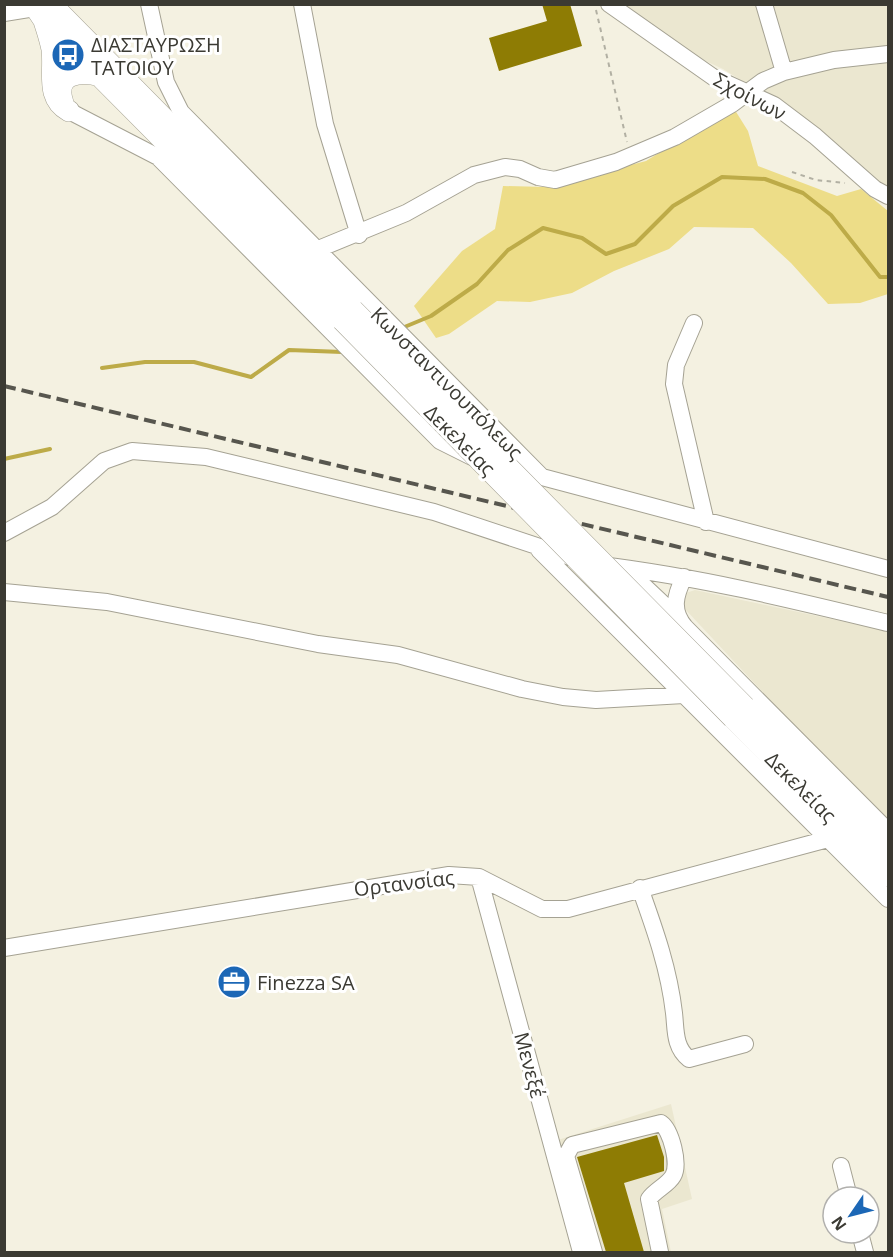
<svg xmlns="http://www.w3.org/2000/svg" width="893" height="1257" viewBox="0 0 893 1257" font-family="'Open Sans',sans-serif">
<style>
.built{fill:#ebe7d0}
.green{fill:#eddd88}
.lines{fill:none;stroke-linecap:round;stroke-linejoin:round}
.stream{stroke:#bdab48;stroke-width:4}
.building{fill:#8e7c04}
.minor-casing{stroke:#a5a293;stroke-width:18}
.major-casing{stroke:#a5a293;stroke-width:22}
.path{stroke:#b2b0a3;stroke-width:2;stroke-dasharray:4.5 4.5;stroke-linecap:butt}
.minor{stroke:#fff;stroke-width:16}
.major{stroke:#fff;stroke-width:21}
.rail{stroke:#57564e;stroke-width:4;stroke-dasharray:12 6;stroke-linecap:butt}
.major-bridge-casing{stroke:#a5a293;stroke-width:22;stroke-linecap:butt}
.major-bridge{stroke:#fff;stroke-width:21}
.labels{text-anchor:middle;dominant-baseline:central;stroke-width:6;stroke-linejoin:round;paint-order:stroke}
.poi-label{font-size:20px;fill:#3b3a33;stroke:#fff;text-anchor:start}
.street-label{font-size:20px;fill:#3b3a33;stroke:#fff}
</style>
<rect width="100%" height="100%" fill="#f4f1e1"/>
<path class="built" d="M621 5H888V197L776 102 723 69 673 46Z
M695 590 888 631V826L684 608 682 602 686 593Z
M671 1104 692 1199 662 1209 671 1252H589L558 1140Z"/>
<path class="green" d="M733 107 748 131 758 166 837 196 861 189 888 211V294L860 303 828 304 791 263 753 228 694 227 669 249 614 271 572 293 530 302 497 301 449 334 436 338 414 306 462 251 495 229 503 186 546 187 646 161Z"/>
<g class="lines">
<path class="stream" d="M402 328 431 316 477 284 508 250 543 228 582 238 606 254 635 244 673 206 722 177 765 179 803 193 831 215 880 277H888
M102 368 145 362H194L251 377 289 350 342 352
M4 459 50 449"/>
</g>
<path class="building" d="M542 4H570L582 46 499 71 489 38 547 21Z
M657 1135 664 1157V1171L624 1183 644 1252H606L577 1157Z"/>
<g class="lines">
<g class="minor-casing">
<path id="minor" d="M149 4 166 82 181 112 542 477 888 569
M302 4 325 124 359 235
M609 4 713 77 774 105 815 136 875 189 888 196
M764 4 784 72
M4 13 35 8
M69 111 158 157 440 441 472 457
M316 250 406 213 474 175 505 167 520 169 538 177 555 180 616 162 675 137 732 104 763 81 784 72 834 60 888 54
M694 323 676 365 674 384 706 522
M4 533 52 507 104 461 132 451 206 457 434 512 576 559
M539 550 888 899
M601 565C699 577 793 600 888 623
M619 568 643 585 678 618
M684 577C675 596 671 610 685 627L888 831
M4 592 107 602 318 644 398 655 522 689 563 697 596 700 684 695
M479 877 581 1252
M640 888C655 930 669 969 674 1013 676 1030 674 1047 689 1059L745 1044
M4 948 449 875 479 877 542 909H568L828 839
M841 1166 849 1197
M860 1233 865 1252
M594 1252 566 1156 572 1145 661 1123C671 1130 680 1164 673 1176 668 1185 655 1190 649 1199L660 1252"/>
</g>
<g class="major-casing">
<path id="major" d="M33 4 43 19 342 320
M51 4 353 310
M44 21C47 30 50 40 52 49 55 72 45 98 69 111
M63 103C53 74 79 70 101 76
M745 707 888 853
M733 718 888 876"/>
</g>
<path class="path" d="M596 10 627 142
M792 172 816 180 845 183"/>
<use href="#minor" class="minor"/>
<use href="#major" class="major"/>
<path class="rail" d="M4 386 888 597"/>
<g class="major-bridge-casing">
<path id="major-bridge" d="M353 310 745 707
M342 320 733 718"/>
</g>
<use href="#major-bridge" class="major-bridge"/>
</g>
<defs>
<g id="bus-disc" transform="scale(1.725)"><circle r="9.5" fill="#1c67b6" stroke="#fff"/><path d="M-5-6H5V4H4V6H2V4H-2V6H-4V4H-5ZM-3.5-4V0h7V-4ZM-3.5 1.2v1.5H-2V1.2ZM2 1.2v1.5H3.5V1.2Z" fill="#fff"/></g>
<g id="office-disc" transform="scale(1.725)"><circle r="9.5" fill="#1c67b6" stroke="#fff"/><path d="M-6-3h4V-5.5h4V-3h4V5H-6ZM-1-4.5V-3h2v-1.5ZM-6 0V1H6V0Z" fill="#fff"/></g>
</defs>
<g fill-rule="evenodd">
<use href="#bus-disc" x="68" y="55"/>
<use href="#office-disc" x="234" y="982"/>
</g>
<g class="labels">
<g class="poi-label">
<text x="91" y="44">ΔΙΑΣΤΑΥΡΩΣΗ<tspan x="91" dy="23">ΤΑΤΟΙΟΥ</tspan></text>
<text x="257" y="982">Finezza SA</text>
</g>
<g class="street-label">
<text transform="translate(750 96) rotate(28)">Σχοίνων</text>
<text transform="translate(447 383) rotate(45)">Κωνσταντινουπόλεως</text>
<text transform="translate(460 440) rotate(45)">Δεκελείας</text>
<text transform="translate(801 787) rotate(45)">Δεκελείας</text>
<text transform="translate(404 883) rotate(-7)">Ορτανσίας</text>
<text transform="translate(530 1065) rotate(75)">Μενεξέ</text>
</g>
</g>
<rect width="893" height="1257" fill="none" stroke="#3b3a33" stroke-width="12"/>
<g transform="translate(851 1215) rotate(235)"><circle r="28" fill="#ffffff" stroke="#b1b0ad" stroke-width="1.5"/>
<path d="M0-4.5L10 22L0 15L-10 22Z" fill="#1c67b6"/>
<text y="-9" font-size="16" font-weight="bold" text-anchor="middle" fill="#3b3a33">N</text>
</g>
</svg>
